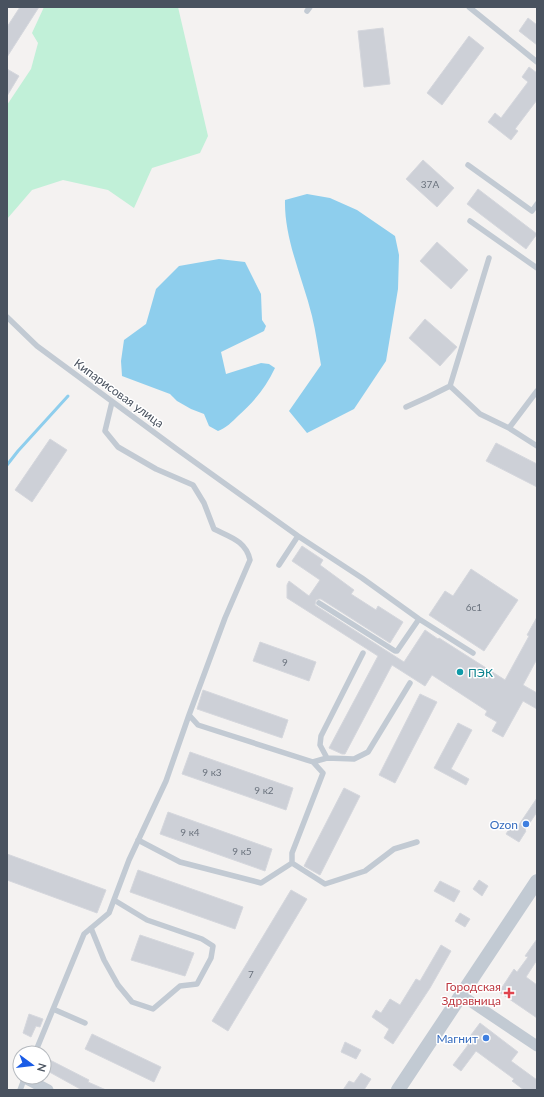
<svg xmlns="http://www.w3.org/2000/svg" width="544" height="1097" viewBox="0 0 544 1097" font-family="Lato,sans-serif">
<style>
.green{fill:#c1f0d8}
.water{fill:#8eceed}
.lines{fill:none;stroke-linecap:round;stroke-linejoin:round}
.stream{stroke:#8eceed;stroke-width:3}
.building{fill:#cdd0d7;stroke:#d5d7dd}
.service{stroke:#c2cad3;stroke-width:5.5}
.minor{stroke:#c2cad3;stroke-width:11}
.tertiary{stroke:#c2cad3;stroke-width:14}
.culture-dot{fill:#0f9aa8;stroke:#fff;stroke-width:1.5}
.shop-dot{fill:#3f7fe0;stroke:#fff;stroke-width:1.5}
.health-dot{fill:#e0444e;stroke:#fff;stroke-width:1.5}
.labels{text-anchor:middle;dominant-baseline:central;stroke-width:3;stroke-linejoin:round;paint-order:stroke}
.number-label{font-size:10px;fill:#6a727d}
.street-label{font-size:12px;fill:#49525f;stroke:#fff}
.culture-label{font-size:12px;fill:#0d838f;stroke:#fff;text-anchor:start}
.shop-label{font-size:12px;fill:#366cbe;stroke:#fff;text-anchor:end}
.health-label{font-size:12px;fill:#be3a42;stroke:#fff;text-anchor:end}
</style>
<rect width="100%" height="100%" fill="#f4f2f1"/>
<path class="green" d="M44 7H178L208 136 200 153 152 168 134 208 108 190 63 180 32 190 7 219V105L31 69 38 43 32 33Z"/>
<path class="water" d="M307 194 330 198 357 210 395 236 399 255 398 289 386 361 354 409 307 433 289 411 321 365C318 349 316 332 312 316 303 279 284 239 285 200Z
M219 259 245 262 261 294 262 320 266 326 264 331 221 352 226 374 261 363 269 364 275 368C266 387 254 402 238 416 232 422 226 428 218 431L209 426 204 414 191 409 177 401 170 394 122 376 121 361 124 340 146 324 156 289 179 266Z"/>
<g class="lines">
<path class="stream" d="M7 465 18 451 68 396"/>
</g>
<path class="building" d="M20 7H39L7 57V27Z
M528 18 537 25V45L519 31Z
M383 28 390 84 364 87 358 31Z
M469 36 484 48 442 105 427 93Z
M529 67 537 73V100L515 129 518 131 511 140 488 122 495 113 501 118 528 82 522 77Z
M7 69 19 76 7 96Z
M423 160 454 188 437 207 406 179Z
M478 189 537 234 526 249 467 204Z
M437 242 468 270 451 289 420 261Z
M425 319 457 347 440 366 409 338Z
M50 439 67 450 32 502 15 490Z
M496 443 537 464V487L486 461Z
M302 546 323 560 320 565 354 590 351 594 376 610 378 606 403 622 390 643 321 599H319L316 600 315 605 404 662 425 630 438 639 439 638 505 680 529 636 527 635 537 617V659L523 685 537 693V709L523 701 503 737 492 731 497 722 485 715 487 711 432 675 425 686 392 665 345 754H342L329 748 378 656 287 598V585L289 581 309 596 320 580 292 561Z
M471 569 518 600 484 651 429 615 445 591 453 596Z
M260 642 316 662 309 681 253 661Z
M203 690 288 720 282 738 197 709Z
M420 694 437 702 395 783 379 775Z
M458 723 472 730 451 769 469 779 466 785 434 768Z
M190 752 293 788 286 810 182 774Z
M344 788 360 796 320 875 304 866Z
M537 798V812L525 830 526 831 519 842 506 834 513 823 518 826Z
M168 812 272 849 265 871 160 834Z
M7 854 106 890 97 913 7 880Z
M138 870 243 907 235 929 130 892Z
M479 880 488 886 482 896 473 889Z
M440 881 460 891 454 902 434 891Z
M291 890 307 899 228 1031 212 1021Z
M460 913 470 919 465 927 455 921Z
M140 935 194 953 185 976 131 960Z
M537 939V960L526 977 537 985V1018L499 992 514 969 517 972 528 957 525 956Z
M441 945 451 951 430 988 393 1044 384 1038 389 1029 372 1017 376 1010 381 1013 390 999 400 1005 416 979 420 981Z
M29 1014 43 1019 40 1027 36 1026 31 1037 23 1033Z
M480 1023 518 1052 511 1061 537 1080V1090H524L512 1081 514 1079 476 1051 461 1071 453 1065 468 1045 465 1043Z
M92 1034 161 1067 154 1082 85 1049Z
M345 1042 361 1050 356 1059 341 1052Z
M48 1059 89 1080 88 1082 106 1090H82L44 1069V1067Z
M361 1073 371 1079 364 1090H343L349 1081 354 1083Z"/>
<g class="lines">
<path class="service" d="M469 7 537 62
M307 11 310 7
M468 165 532 211 537 204
M470 221 537 268
M7 317 37 346 178 450 298 536 362 578 419 619 473 653
M450 386 489 258
M450 386 480 414 509 428 537 446
M112 402 105 431 118 447 156 469 193 485 204 503 214 529C230 537 246 541 250 560L225 618 189 715 198 725 313 762 323 773 292 853V863L325 884 365 871 394 849 417 842
M406 407 428 397 450 386
M509 428 537 391
M279 565 298 536
M319 603 395 651H397L419 619
M327 758 320 745 321 736 363 653
M313 762 327 758 354 759 368 752 410 683
M138 840 180 862 261 883 292 863
M91 928 104 960 118 985 132 1002 153 1009 180 986 197 984 211 958 213 946 202 939 147 920 114 900
M53 1009 85 1023
M35 1053 84 934 109 913 129 860 166 781 189 715
M20 1090 25 1077"/>
<path class="minor" d="M461 995 537 1046
M25 1078 48 1090"/>
<path class="tertiary" d="M398 1090 537 881"/>
</g>
<circle class="culture-dot" cx="460" cy="672" r="4"/>
<g class="shop-dot">
<circle cx="526" cy="824" r="4"/>
<circle cx="486" cy="1038" r="4"/>
</g>
<path class="health-dot" d="M507 987h4v4h4v4h-4v4h-4v-4h-4v-4h4z"/>
<g class="labels">
<g class="number-label">
<text x="430" y="184">37А</text>
<text x="474" y="607">6с1</text>
<text x="285" y="662">9</text>
<text x="212" y="772">9 к3</text>
<text x="264" y="790">9 к2</text>
<text x="190" y="832">9 к4</text>
<text x="242" y="851">9 к5</text>
<text x="251" y="974">7</text>
</g>
<g class="street-label">
<text transform="translate(119 393) rotate(36)">Кипарисовая улица</text>
</g>
<g class="culture-label">
<text x="468" y="672">ПЭК</text>
</g>
<g class="shop-label">
<text x="518" y="824">Ozon</text>
<text x="478" y="1038">Магнит</text>
</g>
<g class="health-label">
<text x="501" y="986">Городская<tspan x="501" dy="14">Здравница</tspan></text>
</g>
</g>
<rect width="544" height="1097" fill="none" stroke="#49525f" stroke-width="16"/>
<g transform="translate(32 1065) rotate(105)"><circle r="19" fill="#ffffff" stroke="#b6babf"/>
<path d="M0-3L7 15L0 10L-7 15Z" fill="#195be6"/>
<text y="-6" font-size="11" font-weight="bold" text-anchor="middle" fill="#49525f">N</text>
</g>
</svg>
